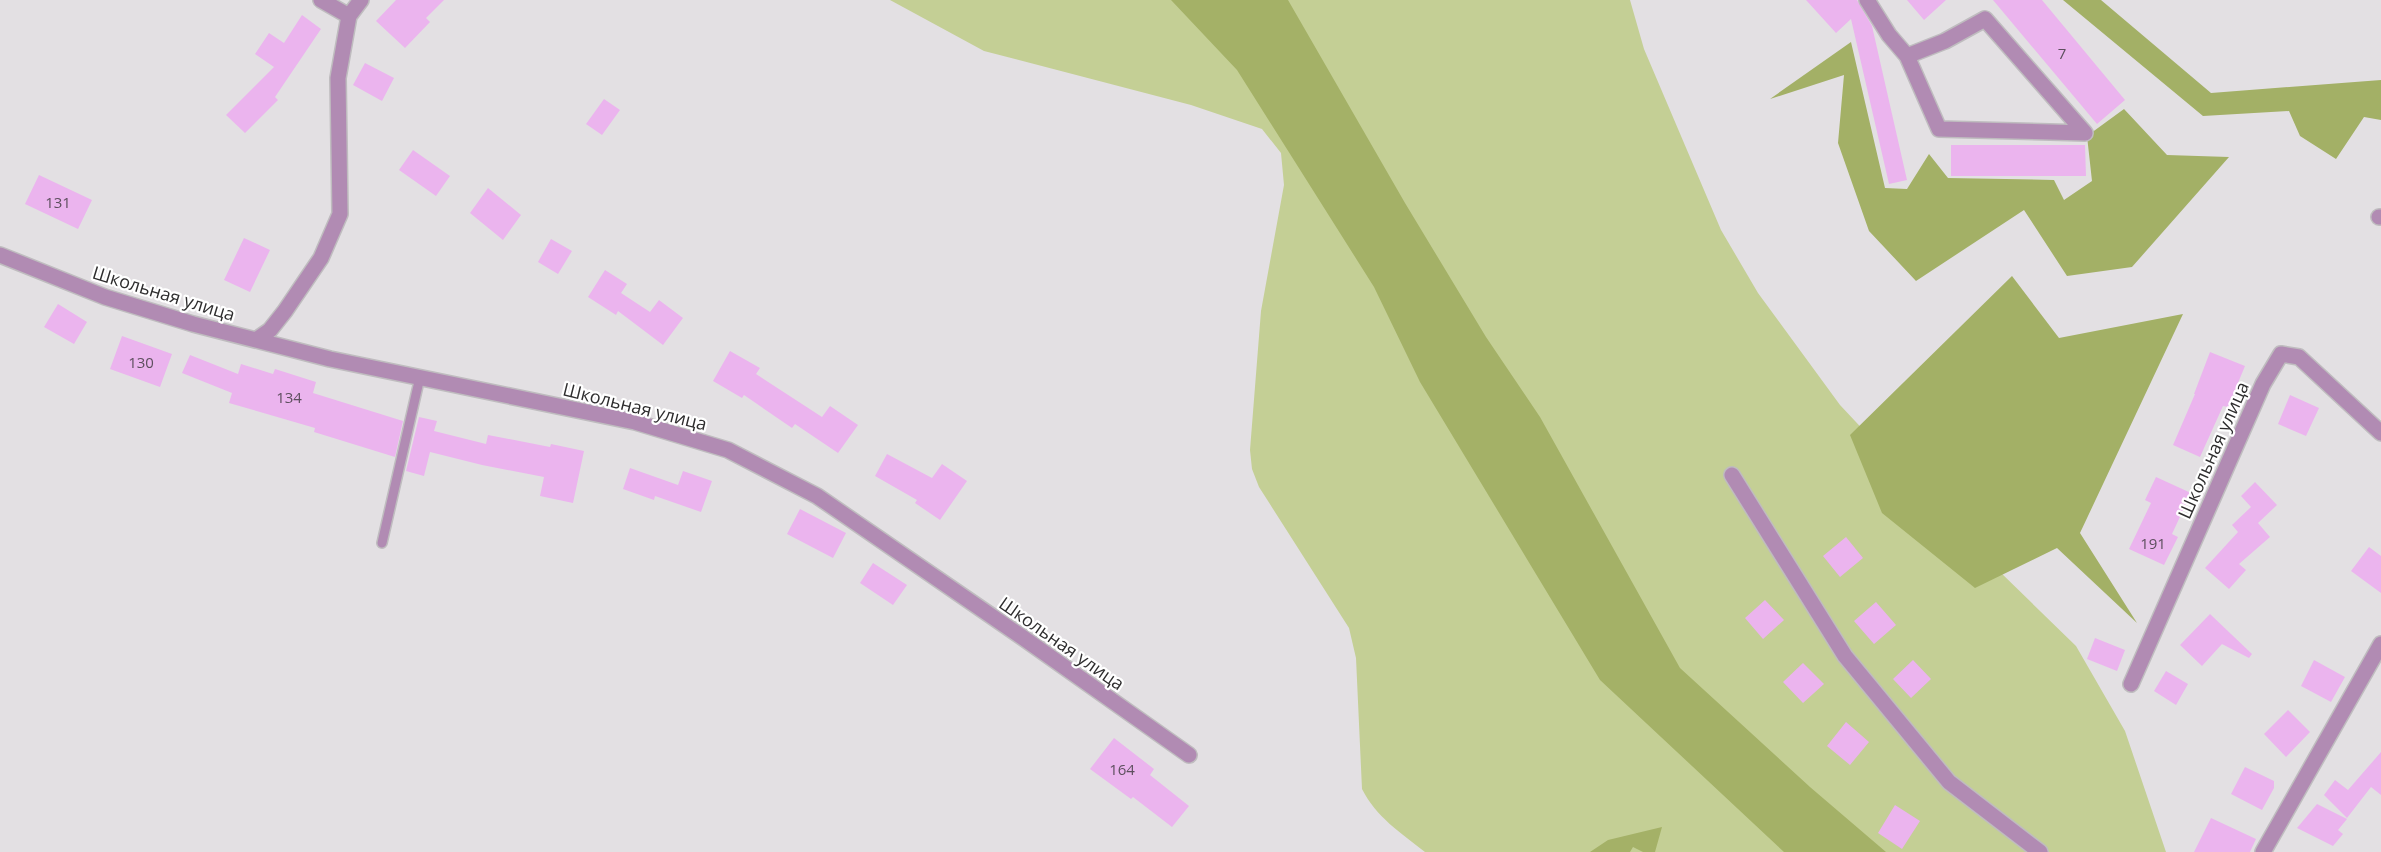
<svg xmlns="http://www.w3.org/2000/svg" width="2381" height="852" viewBox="0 0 2381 852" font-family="'Open Sans',sans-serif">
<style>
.green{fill:#c4cf95}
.forest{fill:#a3b066}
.water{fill:#a4b167}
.building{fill:#ebb4ee}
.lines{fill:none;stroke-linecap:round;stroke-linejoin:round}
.lane-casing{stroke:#bfbcbf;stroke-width:12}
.street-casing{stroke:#bfbcbf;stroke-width:18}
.lane{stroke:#b18bb3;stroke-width:9}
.street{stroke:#b18bb3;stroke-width:15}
.labels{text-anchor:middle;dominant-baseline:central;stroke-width:4.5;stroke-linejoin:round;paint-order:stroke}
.number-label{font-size:15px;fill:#5d4f5e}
.street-label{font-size:18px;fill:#2e2d2e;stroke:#fff}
</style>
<rect width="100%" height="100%" fill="#e3e0e3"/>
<path class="green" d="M890 0H1630L1644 49 1721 230 1758 293 1840 405 1962 535 2076 646 2125 731 2166 852H1425C1401 833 1376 817 1362 789L1356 658 1349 628 1259 487 1252 469 1250 450 1261 311 1284 185 1281 153 1262 129 1191 105 984 51Z"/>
<path class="forest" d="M2063 0H2101L2211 93 2381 80V120L2364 117 2336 159 2300 136 2289 111 2203 116Z
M1851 42 1885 188 1907 189 1929 154 1948 178 2054 180 2064 200 2092 181 2087 136 2124 109 2167 155 2229 157 2132 267 2067 276 2024 210 1916 281 1869 231 1838 143 1844 75 1770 99Z
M2012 276 2059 338 2183 314 2080 533 2137 623 2057 548 1975 588 1882 513 1850 435Z"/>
<path class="water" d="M1171 0H1288L1405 203 1486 337 1540 417 1680 668 1810 787 1886 852H1784L1600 680 1420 382 1374 287 1237 70Z
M1662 827 1655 852H1643L1633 847 1630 852H1590L1608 840Z"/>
<path class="building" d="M396 0H444L426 18 430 22 405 48 376 21Z
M1806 0H1857L1872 26 1907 180 1889 184 1851 19 1836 33Z
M1907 0H1946L1924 20Z
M1993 0H2042L2125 100 2097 124Z
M302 15 321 29 275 97 278 100 245 133 226 115 274 67 255 54 269 33 284 43Z
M365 63 394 78 382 101 353 85Z
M604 99 620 110 602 135 586 124Z
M1951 145H2085L2086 176H1951Z
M413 150 450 176 436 196 399 170Z
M39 175 92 200 78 229 25 204Z
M488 188 521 215 503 240 470 213Z
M244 238 270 250 250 292 224 280Z
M551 239 572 251 558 274 538 262Z
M605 270 627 284 621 293 650 312 659 300 683 318 663 345 618 311 616 315 588 297Z
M58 304 87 322 74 344 44 327Z
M122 336 172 354 160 387 110 369Z
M730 351 760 368 756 374 822 417 830 406 858 425 838 453 795 424 792 428 744 395 742 398 713 381Z
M2210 352 2245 366 2228 407 2223 406 2200 457 2173 445 2195 394H2194Z
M190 355 238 374 241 364 273 374 275 369 316 382 313 393 403 421 395 457 314 432 315 428 229 403 232 393 182 373Z
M2290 395 2319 408 2306 436 2278 424Z
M419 417 437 421 434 431 486 444 488 435 550 447 551 444 584 451 573 503 540 496 544 477 482 465 430 452 424 476 406 471Z
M887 454 932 478 942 464 967 481 940 520 915 503 917 500 875 476Z
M630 468 678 485 683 471 712 481 701 512 655 496 654 500 623 489Z
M2156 477 2191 493 2172 534 2178 537 2164 565 2129 549 2151 503 2145 500Z
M2255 482 2277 505 2258 523 2270 537 2239 564 2246 570 2229 589 2205 568 2238 532 2232 525 2251 507 2241 496Z
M800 509 846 533 833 558 787 534Z
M1846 537 1863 558 1840 577 1823 556Z
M2369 547 2381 556V593L2351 571Z
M873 563 907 585 893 605 860 583Z
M1765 600 1784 620 1763 639 1745 618Z
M1876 602 1896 625 1874 644 1854 621Z
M2210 614 2252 654 2249 658 2220 643 2222 644 2202 666 2180 645Z
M2095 638 2125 650 2117 671 2087 659Z
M1913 660 1931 679 1911 698 1893 679Z
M2314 660 2345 677 2331 702 2301 686Z
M1803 663 1824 684 1803 703 1783 682Z
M2166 671 2188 684 2176 705 2154 691Z
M2288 710 2310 732 2286 757 2264 734Z
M1846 722 1869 742 1850 765 1827 746Z
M1114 738 1154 769 1150 775 1189 806 1172 827 1133 797 1131 799 1090 769Z
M2381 752V795L2371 787 2347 818 2324 795 2335 780 2348 790Z
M2245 767 2274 781V788L2262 810 2231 794Z
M2317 804 2347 819 2338 830 2343 834 2333 846 2297 828Z
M1895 805 1920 821 1902 849 1878 833Z
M2211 818 2256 839 2250 852H2194Z"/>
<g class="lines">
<g class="lane-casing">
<path id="lane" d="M382 543 420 377"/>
</g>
<g class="street-casing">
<path id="street" d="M321 0 349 16 361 0
M1867 0 1889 35 1907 56 1939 129 2085 133 1985 19 1945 41 1907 56
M2379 217H2381
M0 255 105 297 193 324 330 359 635 422 728 450 817 496 1022 637 1189 755
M256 340 270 330 285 311 321 258 340 214 338 78 349 16
M1732 475 1845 656 1949 782 2040 852
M2131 684 2263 384 2281 354 2299 357 2381 433
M2263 852 2381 644"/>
</g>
<use href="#lane" class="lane"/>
<use href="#street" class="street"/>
</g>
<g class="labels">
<g class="number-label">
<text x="2062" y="53">7</text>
<text x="58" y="202">131</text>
<text x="141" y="362">130</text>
<text x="289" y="397">134</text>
<text x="2153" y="543">191</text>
<text x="1122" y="769">164</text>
</g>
<g class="street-label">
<text transform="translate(164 293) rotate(17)">Школьная улица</text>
<text transform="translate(635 406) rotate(14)">Школьная улица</text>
<text transform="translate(2213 450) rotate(-66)">Школьная улица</text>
<text transform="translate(1062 643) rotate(35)">Школьная улица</text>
</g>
</g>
</svg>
